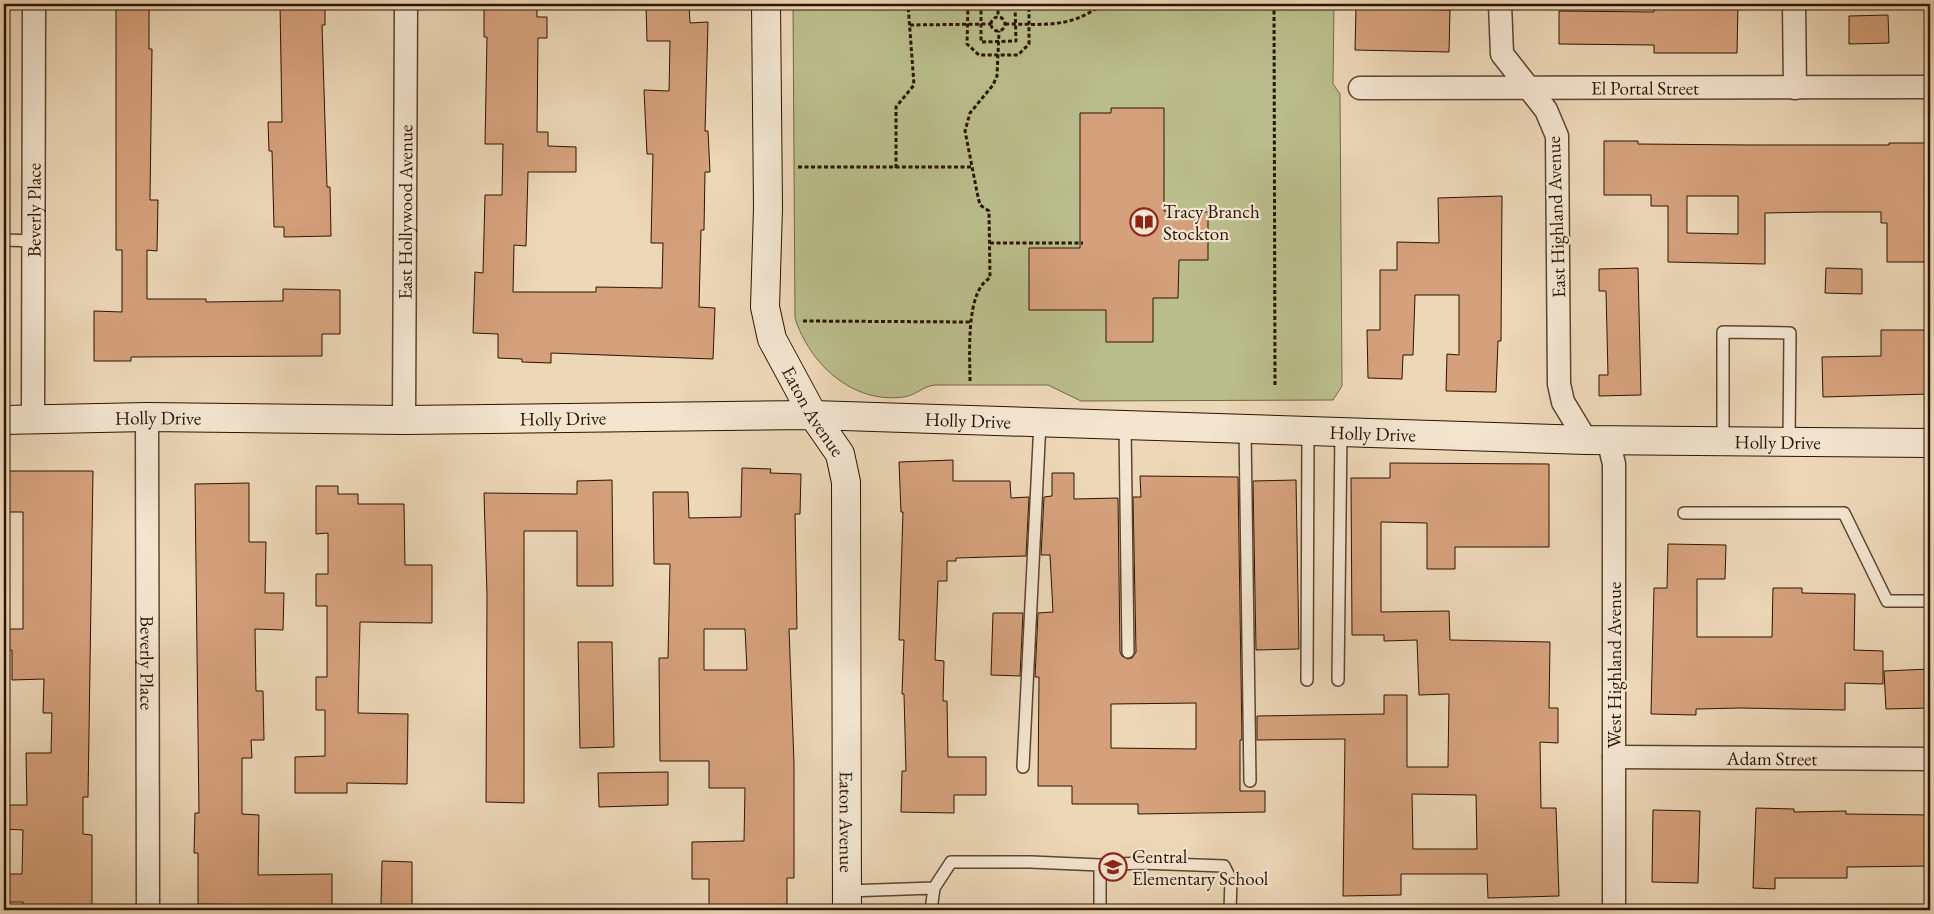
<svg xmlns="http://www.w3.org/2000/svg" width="1934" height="914" viewBox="0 0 1934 914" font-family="'EB Garamond',serif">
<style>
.green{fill:#babd8c;stroke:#746846}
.building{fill:#d5a17c;stroke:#2d1400;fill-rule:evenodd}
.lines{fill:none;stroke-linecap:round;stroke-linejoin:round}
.lane-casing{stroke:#5d452e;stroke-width:14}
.street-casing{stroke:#5d452e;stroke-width:25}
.secondary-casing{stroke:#2d1400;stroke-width:30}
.path{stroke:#2d1400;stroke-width:3;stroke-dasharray:4 2.5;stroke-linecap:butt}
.lane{stroke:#f3e5d0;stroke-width:11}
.street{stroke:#f3e5d0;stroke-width:22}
.secondary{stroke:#f3e5d0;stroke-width:28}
.labels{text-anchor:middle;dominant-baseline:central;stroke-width:4.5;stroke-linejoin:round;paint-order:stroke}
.street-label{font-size:19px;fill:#2d1400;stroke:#f3e5d0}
.poi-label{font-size:19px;fill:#2d1400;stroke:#f3e5d0;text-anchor:start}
</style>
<rect width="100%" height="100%" fill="#ecd7b7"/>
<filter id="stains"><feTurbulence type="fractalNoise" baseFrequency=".004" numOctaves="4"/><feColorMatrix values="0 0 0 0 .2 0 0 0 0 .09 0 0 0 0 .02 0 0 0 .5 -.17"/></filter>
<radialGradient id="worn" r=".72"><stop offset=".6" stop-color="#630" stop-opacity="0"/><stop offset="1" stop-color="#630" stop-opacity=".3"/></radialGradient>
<path class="green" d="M793 4H1334L1333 84 1340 94 1342 386 1333 400 1081 401 1048 385H935C923 386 915 396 903 397 852 404 809 363 795 318Z"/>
<path class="building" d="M116 4H149V49H152L150 200H158L157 251 147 250V299H206V302L283 301V289L340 290V334H322V356L131 357V361H94V311L122 312V250H116Z
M280 4H325V25H322L327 187H330L331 236 284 237V227H274L272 151H269L268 122H282Z
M484 4H537V17H547V38H538L537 132H548V146L576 147V172H528L526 246 514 245 513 292H596V287L662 288 663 243H651L653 154H647L644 90 669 91 670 41H647L646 4H689L690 23 708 22 705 131H708L710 172H705L704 230H701L699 307 715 308 713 359 551 353V363L522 362V359L498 358V334L473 333 475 272 483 273 485 195H502L503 144H485L487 37H484Z
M1654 4H1738L1737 53H1654V45L1559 44V11L1654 12Z
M1356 8 1450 10 1449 52 1355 50Z
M1888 15 1889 43 1849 44V16Z
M1111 108H1164V211L1208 212V260H1179L1178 298H1153V342H1106V310H1029V248H1080V113H1111Z
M1604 141H1638V144L1750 145H1889V143H1929V197H1925V262H1887V223H1881V212H1821L1765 213V264L1668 262V206H1651V195H1604ZM1687 196H1738V234L1687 233Z
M1502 196 1501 341H1498L1496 392 1446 391 1447 354 1459 355V295H1415L1413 355H1403L1402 379 1368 378 1367 330H1380V270H1397V242L1439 243 1438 198Z
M1638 268 1641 395 1599 396V375H1608L1606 291H1599V269Z
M1826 268 1862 269V294L1825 293Z
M1881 330H1930V394L1823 397 1822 357 1881 356Z
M953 460V481H1010L1011 498 1029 497 1026 556 956 558V561H947V581H938L935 660 944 661 943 701H947L948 757H986V795H954V813L901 812 902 771H906L904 694H902L904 640H899L903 512H901L899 462Z
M1390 463 1549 464V547H1455V569H1427V523L1381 522V612L1449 611 1450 640 1550 642 1549 708H1558V743L1540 742 1541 808H1556L1559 896 1488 898 1487 874H1401V895L1343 896 1345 739 1257 740V716L1384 714V695H1407V767H1448L1449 694 1419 695 1417 640 1384 641V635H1352L1351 478H1390ZM1412 794 1476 795 1477 849H1413Z
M742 468 771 469 770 473 801 474 800 514H795L797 629H789L794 763V878H787V910H709V879H692V842L744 841 745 788H709V761H660L659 658H668L670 564H654L653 492H688L689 518 741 517ZM704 629H745L747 670H704Z
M4 471H93L88 797H83V834L92 835V910H23V902H4V874H22L23 830 4 829V805H27L26 753H51L52 713H43L44 679 12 680V650H4V629H23V512H4Z
M1052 473H1074V499L1118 498 1120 652 1122 656 1128 659 1132 658 1136 652 1133 497H1141L1140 476 1238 477 1242 740H1240V791H1265V812L1138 814V804H1072V786H1038L1039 677H1035L1038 613 1053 612 1050 555H1041L1044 497 1052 496ZM1196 703V749L1111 748V704Z
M612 480 613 586H577V531H524V803L486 802 487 596 484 493 577 494V481Z
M1296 480 1299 649 1256 650 1253 481Z
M249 483V542H266L265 593H284L283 630 255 629 256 691H263L264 740H251L252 758H242V814L259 815 258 875 332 874V906L198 904V853H194L195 813H199L195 484Z
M316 486H338V494H358V504H404L405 565H432V623L360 622 358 713 408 714 407 784 347 783V793H295V757L325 756V710H316V677H327V606H316V574H328V533L316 534Z
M1668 544 1726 545 1725 579H1697V637H1772L1773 588H1802V593L1855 594 1854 650 1883 651V684L1845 683V710L1741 708 1696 709V715L1651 714 1654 588H1667Z
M993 613H1023L1020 676 991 675Z
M578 642H612L614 747 580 748Z
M1930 669V708L1886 709 1884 671Z
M668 772V805L599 807 598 773Z
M1756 808 1794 809V812L1846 811V814L1930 815V866L1847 867V878H1775V889L1753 888Z
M1653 810 1700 811 1698 883 1652 882Z
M382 861 412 862V906L381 905Z"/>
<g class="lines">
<g class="lane-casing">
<path id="lane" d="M4 240 34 241
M1125 425 1128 652
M1245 429 1250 781
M1723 441V332L1790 333 1789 441
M1684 513H1844L1887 601H1930
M1307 680 1308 431
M1338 680 1341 432
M1023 767 1040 422
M847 891 934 888
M931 910 934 888 951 862H1031L1100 865 1141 863 1224 866 1231 880 1230 910
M1100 910V865"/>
</g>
<g class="street-casing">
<g id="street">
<path d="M1500 4 1502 54 1546 110 1557 136 1559 384 1563 402 1586 440 1609 443 1614 464V910"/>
<path d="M1794 4 1795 88"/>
<path id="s1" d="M1360 88 1930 87"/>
<path id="s2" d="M147 417 148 910"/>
<path id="s3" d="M33 418 34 4"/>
<path id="s4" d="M404 420 406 4"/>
<path id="s5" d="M1614 757 1930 759"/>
</g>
</g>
<g class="secondary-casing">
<g id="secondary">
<path id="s6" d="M766 4 768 208 765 307 772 339 813 415 840 454 846 482 847 910"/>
<path id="s7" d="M4 420 147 417 404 420 813 415 1586 440 1930 443"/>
</g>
</g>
<path class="path" d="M968 4 967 44 979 55H1018L1029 44V4
M998 4V17
M1274 4 1275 385
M1015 6 1016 41 981 42V7Z
M991 24a7 7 0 1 1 14 0a7 7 0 1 1-14 0Z
M1005 24C1042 24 1071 29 1102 4
M910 25 991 24
M798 167H972
M896 168V107L914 85 908 4
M990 243H1083
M803 321 970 322
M970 381C970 356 965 291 990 278L989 211 980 205 978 197 965 131 970 113 993 85 997 76 999 31"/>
<use href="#lane" class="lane"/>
<use href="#street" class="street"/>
<use href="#secondary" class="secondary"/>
</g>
<defs>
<g id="library-ring" transform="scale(1.4375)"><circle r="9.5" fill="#f3e5d0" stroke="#8f2418" stroke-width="1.5"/><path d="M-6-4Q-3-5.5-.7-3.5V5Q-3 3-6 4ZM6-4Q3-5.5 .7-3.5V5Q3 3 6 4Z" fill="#8f2418"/></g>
<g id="school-ring" transform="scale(1.4375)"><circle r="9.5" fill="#f3e5d0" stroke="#8f2418" stroke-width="1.5"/><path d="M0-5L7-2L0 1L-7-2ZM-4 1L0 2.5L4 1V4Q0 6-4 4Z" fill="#8f2418"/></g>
</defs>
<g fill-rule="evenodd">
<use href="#library-ring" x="1144" y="222"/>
<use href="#school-ring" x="1113" y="867"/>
</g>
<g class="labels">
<g class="street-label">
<text stroke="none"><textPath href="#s1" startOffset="285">El Portal Street</textPath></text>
<text stroke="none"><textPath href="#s3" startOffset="208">Beverly Place</textPath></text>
<text stroke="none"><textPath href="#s4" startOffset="208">East Hollywood Avenue</textPath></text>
<text transform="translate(1556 217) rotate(-92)">East Highland Avenue</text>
<text stroke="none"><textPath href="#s6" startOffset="419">Eaton Avenue</textPath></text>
<text stroke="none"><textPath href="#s7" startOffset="154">Holly Drive</textPath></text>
<text stroke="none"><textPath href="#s7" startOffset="559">Holly Drive</textPath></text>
<text stroke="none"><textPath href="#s7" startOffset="964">Holly Drive</textPath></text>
<text stroke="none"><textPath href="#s7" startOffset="1369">Holly Drive</textPath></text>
<text stroke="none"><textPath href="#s7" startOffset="1774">Holly Drive</textPath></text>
<text stroke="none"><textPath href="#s2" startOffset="246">Beverly Place</textPath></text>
<text transform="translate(1614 665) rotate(-90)">West Highland Avenue</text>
<text stroke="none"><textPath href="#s5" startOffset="158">Adam Street</textPath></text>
<text stroke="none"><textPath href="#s6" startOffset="838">Eaton Avenue</textPath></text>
</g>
<g class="poi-label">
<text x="1163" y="211">Tracy Branch<tspan x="1163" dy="22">Stockton</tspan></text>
<text x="1132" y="856">Central<tspan x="1132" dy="22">Elementary School</tspan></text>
</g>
</g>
<rect width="1934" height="914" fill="none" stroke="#ecd7b7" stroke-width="20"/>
<rect x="5" y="5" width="1924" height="904" fill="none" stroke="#2d1400" stroke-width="2.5"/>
<rect x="10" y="10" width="1914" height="894" fill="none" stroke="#2d1400"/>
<rect width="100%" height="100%" filter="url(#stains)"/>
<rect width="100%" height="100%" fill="url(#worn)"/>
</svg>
